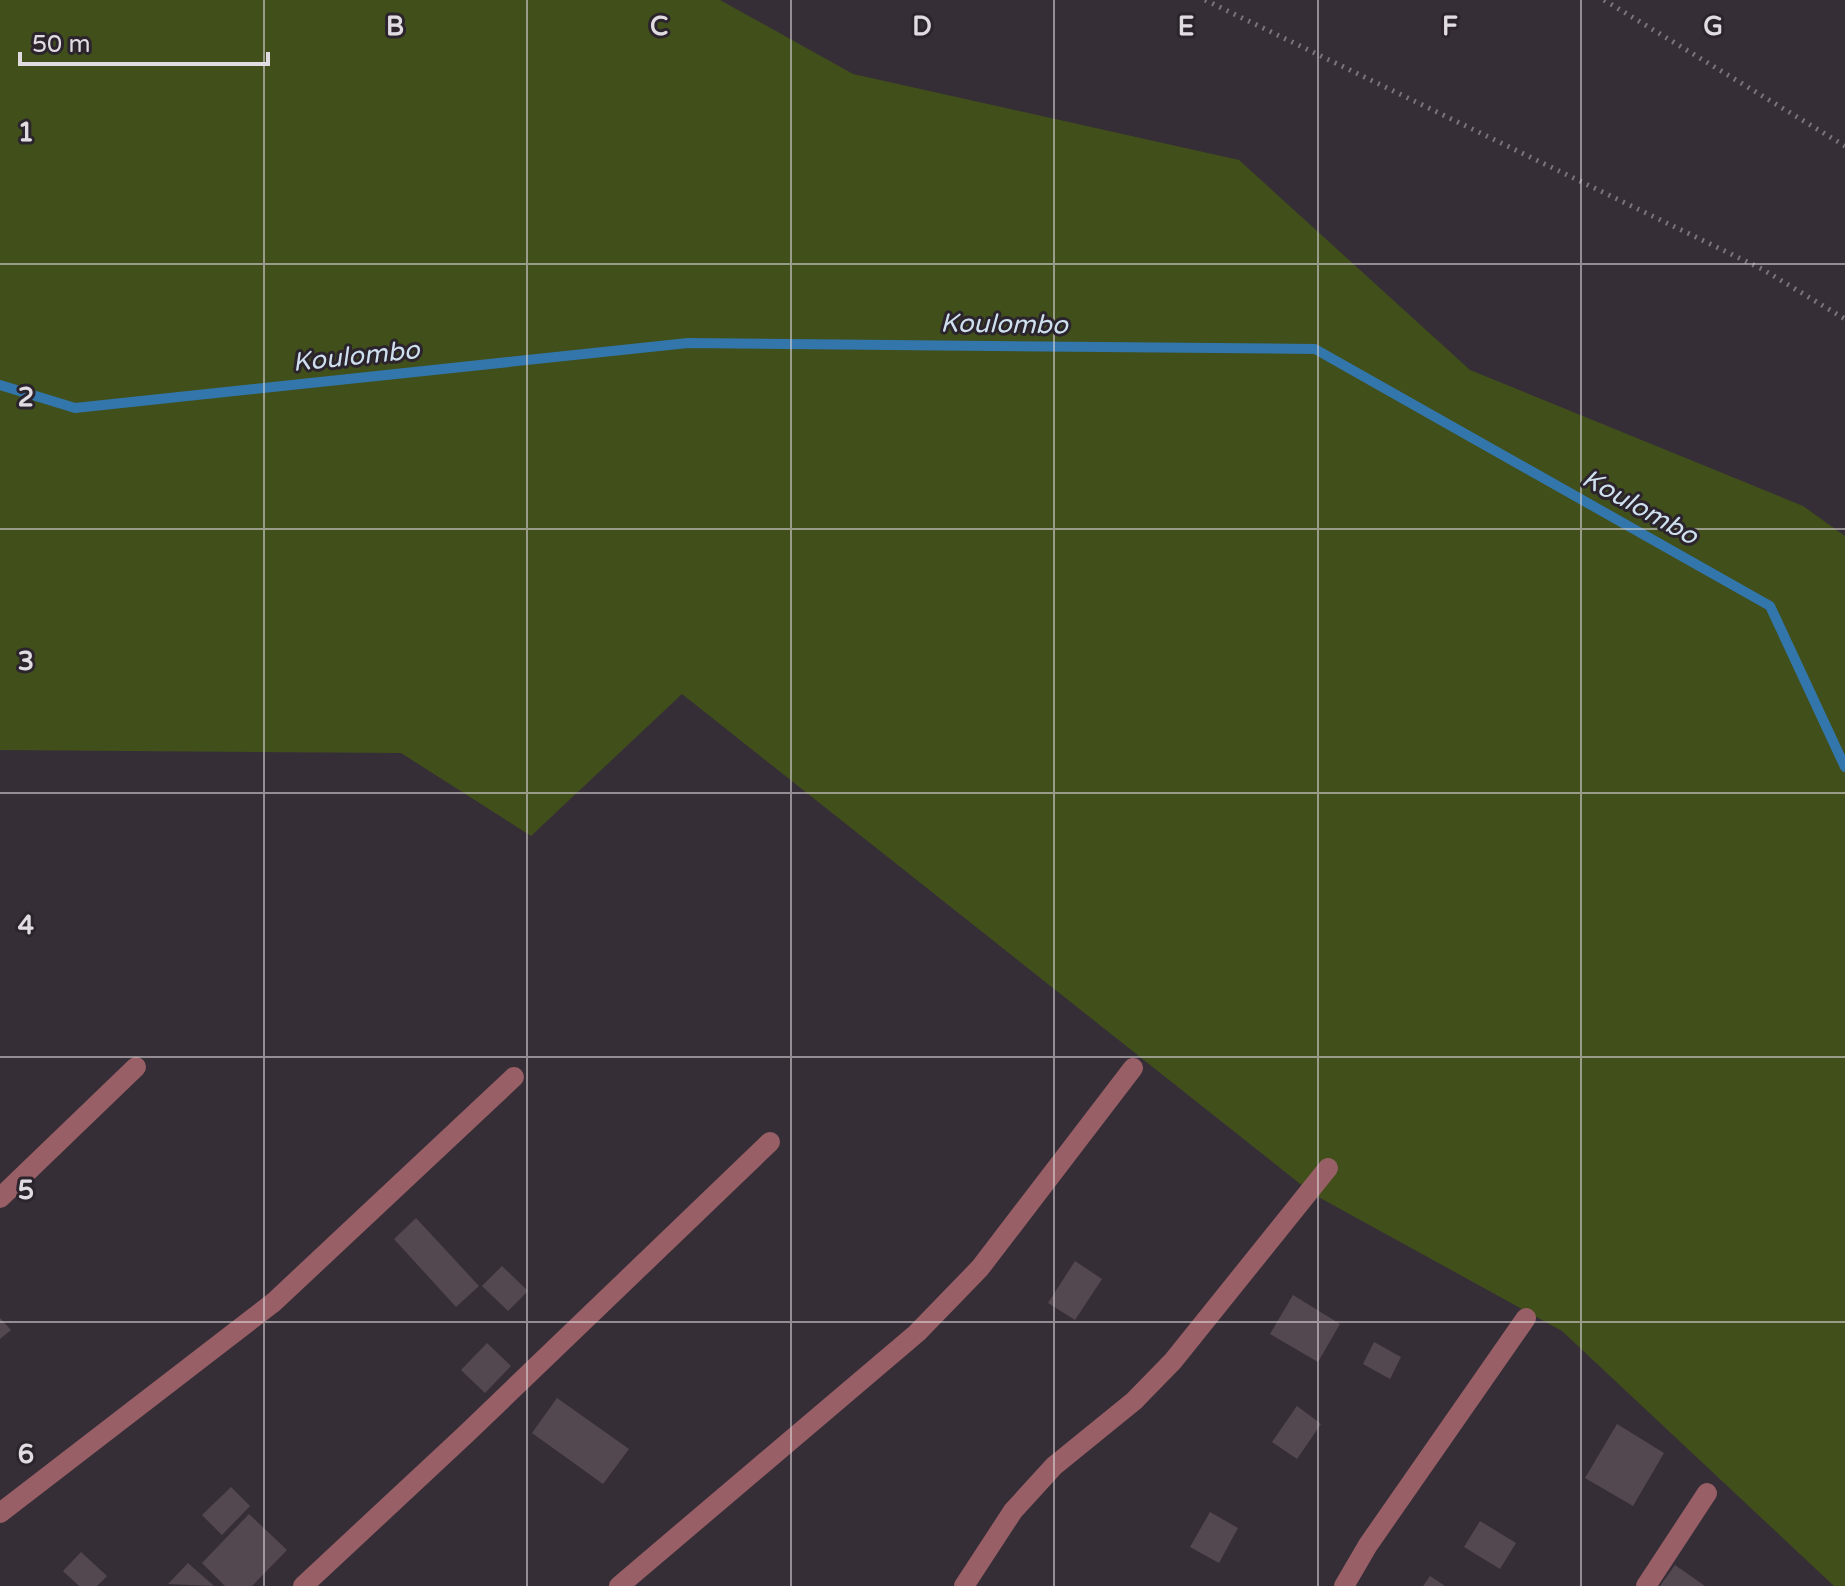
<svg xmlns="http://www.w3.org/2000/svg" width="1845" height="1586" viewBox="0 0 1845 1586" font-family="'Varela Round',sans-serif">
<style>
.green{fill:#414f1b}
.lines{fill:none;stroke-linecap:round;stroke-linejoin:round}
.stream{stroke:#3276ab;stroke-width:10}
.building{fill:#544850}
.path{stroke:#7b747c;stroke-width:5;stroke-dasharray:2 6;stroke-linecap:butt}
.minor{stroke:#995f66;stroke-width:20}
.grid{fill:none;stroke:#e1dce2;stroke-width:2;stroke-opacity:0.55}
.labels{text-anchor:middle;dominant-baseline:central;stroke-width:6;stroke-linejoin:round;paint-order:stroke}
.water-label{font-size:26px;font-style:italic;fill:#cedfee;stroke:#2c242d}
.grid-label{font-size:26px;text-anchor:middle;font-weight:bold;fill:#e1dce2;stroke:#2c242d;stroke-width:6;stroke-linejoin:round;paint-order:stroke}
</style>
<rect width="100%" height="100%" fill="#362e37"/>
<path class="green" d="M0 0H720L853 74 1239 160 1470 370 1803 506 1845 536V1586H1834L1562 1331 1313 1194 682 694 531 836 401 753 0 750Z"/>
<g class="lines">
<path class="stream" d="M0 385 75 408 688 343 1315 349 1770 606 1845 767"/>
</g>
<path class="building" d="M416 1218 479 1286 456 1307 394 1239Z
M1075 1261 1102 1279 1075 1320 1048 1303Z
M502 1266 528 1291 508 1311 482 1286Z
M1293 1295 1340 1324 1318 1362 1270 1334Z
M0 1318 11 1330 0 1339Z
M1374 1342 1401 1357 1390 1379 1363 1364Z
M487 1343 511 1366 485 1393 461 1370Z
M557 1398 629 1449 603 1484 532 1433Z
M1297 1406 1321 1424 1297 1459 1272 1442Z
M1617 1424 1664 1453 1633 1506 1585 1478Z
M231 1487 250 1506 222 1535 202 1515Z
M1210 1512 1238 1528 1219 1563 1190 1547Z
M249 1514 287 1550 252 1586H225L202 1563Z
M1480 1521 1516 1543 1500 1569 1464 1547Z
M81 1552 107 1576 97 1586H79L63 1571Z
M188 1563 214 1586 168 1584Z
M1675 1565 1705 1586H1660Z
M1430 1576 1445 1586H1423Z"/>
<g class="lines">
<path class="path" d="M1205 0 1762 269 1845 319
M1604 0 1845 146"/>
<path class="minor" d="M0 1198 136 1067
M0 1513 274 1302 514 1077
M303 1586 465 1435 770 1142
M619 1586 917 1333 980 1268 1133 1068
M964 1586 1013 1511 1054 1466 1134 1401 1173 1361 1328 1168
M1344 1586 1368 1545 1526 1318
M1646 1586 1707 1493"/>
</g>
<path class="grid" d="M264 0V1586M527 0V1586M791 0V1586M1054 0V1586M1318 0V1586M1581 0V1586M0 264H1845M0 529H1845M0 793H1845M0 1057H1845M0 1322H1845"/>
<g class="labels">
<g class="water-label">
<text transform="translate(1004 324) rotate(1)">Koulombo</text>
<text transform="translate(356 356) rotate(-6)">Koulombo</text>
<text transform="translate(1640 507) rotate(29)">Koulombo</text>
</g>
</g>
<g class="grid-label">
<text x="395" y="35">B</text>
<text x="659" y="35">C</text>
<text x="922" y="35">D</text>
<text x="1186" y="35">E</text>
<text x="1450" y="35">F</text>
<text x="1713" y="35">G</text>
<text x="26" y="141">1</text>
<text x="26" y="406">2</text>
<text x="26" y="670">3</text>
<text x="26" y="934">4</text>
<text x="26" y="1199">5</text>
<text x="26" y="1463">6</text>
</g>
<path d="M20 52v12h248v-12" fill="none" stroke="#e1dce2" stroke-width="4"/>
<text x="32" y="52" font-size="24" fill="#e1dce2" stroke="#2c242d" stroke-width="6" paint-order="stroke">50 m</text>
</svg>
